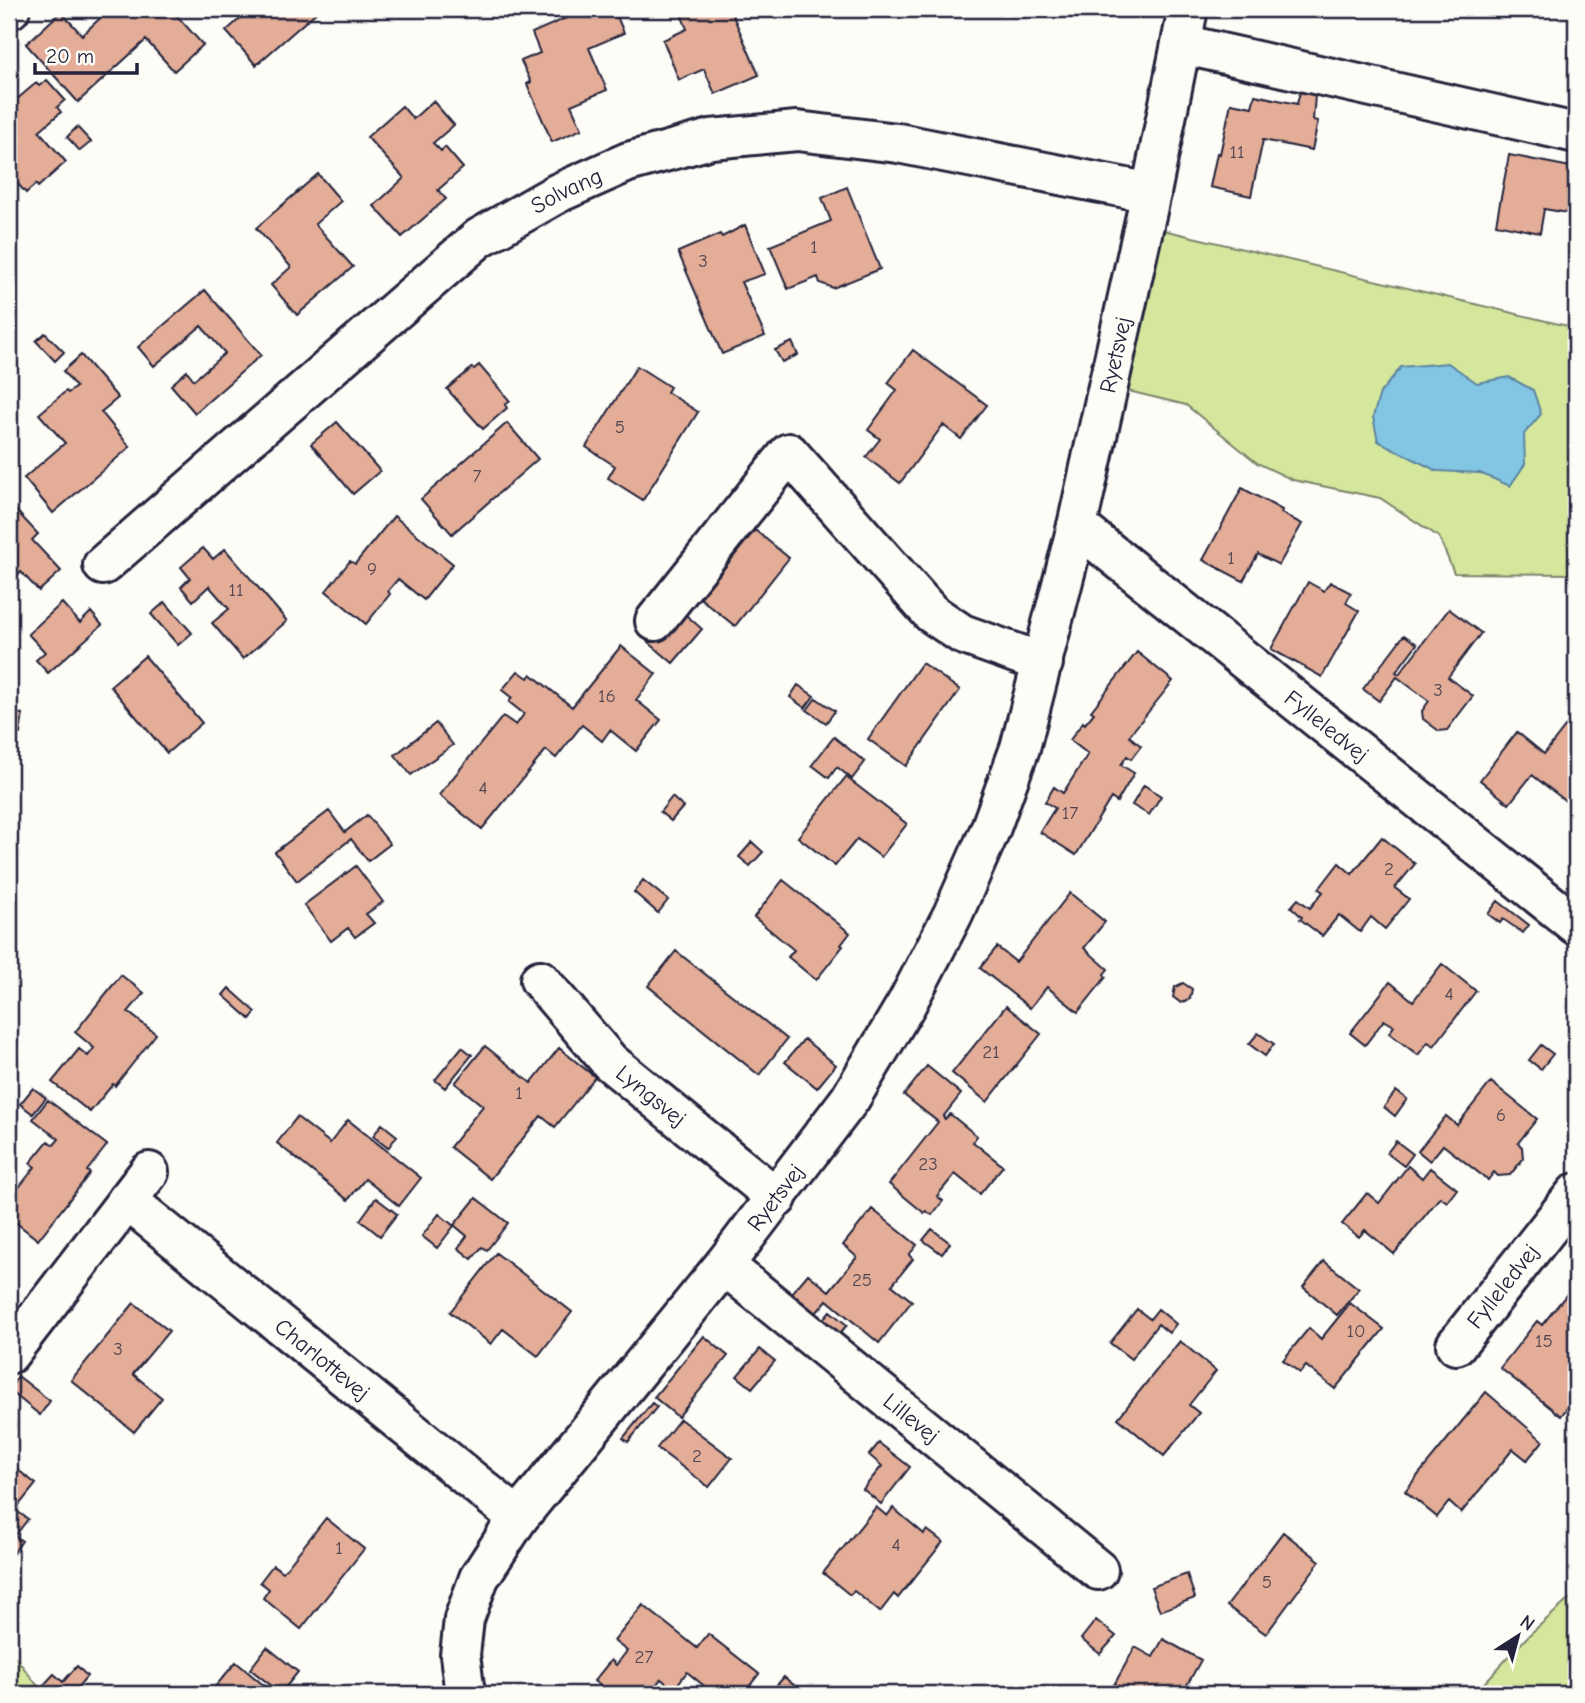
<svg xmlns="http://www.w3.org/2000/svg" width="1585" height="1703" viewBox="0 0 1585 1703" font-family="'Comic Neue',sans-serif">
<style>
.green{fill:#d5e79c;stroke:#7c846c;stroke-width:2}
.water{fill:#82c6e3;stroke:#5c84a0;stroke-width:2}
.building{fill:#e3ad97;stroke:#22223b;stroke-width:2}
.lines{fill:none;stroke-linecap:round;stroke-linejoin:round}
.street-casing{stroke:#22223b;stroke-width:44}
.street{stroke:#fdfcf7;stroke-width:38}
.labels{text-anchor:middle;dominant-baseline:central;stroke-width:5;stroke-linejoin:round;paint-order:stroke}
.number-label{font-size:19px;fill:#524552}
.street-label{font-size:23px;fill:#22223b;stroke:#fdfcf7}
</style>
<rect width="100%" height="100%" fill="#fdfcf7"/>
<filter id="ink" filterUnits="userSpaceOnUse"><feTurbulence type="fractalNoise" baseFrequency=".0143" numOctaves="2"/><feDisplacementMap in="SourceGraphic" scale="14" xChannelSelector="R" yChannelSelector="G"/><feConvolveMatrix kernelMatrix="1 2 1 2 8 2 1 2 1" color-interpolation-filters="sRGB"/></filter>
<g filter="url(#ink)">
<path class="green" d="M1159 229 1576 328V574L1454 573 1439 537 1380 498 1293 480 1257 463 1186 405 1124 390Z
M1576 1593V1694H1474L1529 1635Z
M9 1649 44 1694H9Z"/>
<path class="water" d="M1448 363 1477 383 1509 377 1533 390 1541 414 1524 434 1525 464 1510 486 1480 473 1437 471 1378 441 1373 417 1380 393 1401 367Z"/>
<path class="building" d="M110 9H171L203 45 174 71 146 40 78 102 26 44 61 12 82 35Z
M251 9H320L256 65 226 31Z
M589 9H614L624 33 589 48 607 90 571 105 582 129 552 142 527 84 531 82 521 61 540 53 532 33 575 14 576 17 591 11Z
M679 9H730L759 75 715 94 704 69 679 80 663 40 687 29Z
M47 80 65 100 57 107 61 112 39 131 66 162 38 187 36 184 26 193 9 174V106L36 83 39 86Z
M1300 92 1315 95 1313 120 1318 121 1312 150 1263 140 1251 196 1210 187 1217 153 1220 154 1231 103 1252 107 1255 95 1297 104Z
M433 101 454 125 433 143 441 151 445 147 463 168 438 190 446 199 402 237 374 206 404 178 367 137 402 106 413 119Z
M77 127 91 142 80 151 67 137Z
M1509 155 1576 168V240L1569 239 1574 214 1544 209 1540 233 1496 224Z
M318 174 341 201 315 224 353 267 297 315 271 285 291 267 256 228Z
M847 187 880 269 833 288 820 283 818 277 788 289 770 246 831 221 822 198Z
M745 225 765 274 741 282 765 336 722 354 678 252 720 234 722 237Z
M205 290 261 355 195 413 171 385 187 371 194 380 225 353 201 326 154 366 138 347Z
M45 333 64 352 55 361 36 341Z
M792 342 798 355 782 362 775 350Z
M913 350 987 405 961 439 943 425 900 483 866 457 880 439 868 430 897 390 888 383Z
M81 355 118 398 101 412 130 447 53 513 24 478 65 443 39 414 66 391 68 393 76 387 63 371Z
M479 365 510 401 505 405 507 408 483 429 447 389 472 368 474 369Z
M637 366 670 387 667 392 698 412 643 500 608 478 615 466 586 447Z
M337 422 380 471 353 494 311 444Z
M507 423 538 459 452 534 421 499Z
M1242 488 1282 510 1281 513 1302 524 1279 565 1258 554 1243 581 1203 560Z
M9 503 38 534 32 540 61 571 39 591 21 572 9 583Z
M394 516 453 564 424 600 398 579 388 591 390 594 366 624 326 591 350 561 355 564Z
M755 530 789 558 735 626 700 598Z
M203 548 213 559 225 549 287 621 243 659 212 623 229 609 209 586 193 601 181 587 190 578 181 567Z
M1308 582 1324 591 1330 582 1351 593 1346 603 1359 611 1322 677 1271 649Z
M165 602 192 633 178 645 151 614Z
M62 603 80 623 91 612 102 625 48 673 36 660 45 652 28 634Z
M678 608 702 629 673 663 648 642Z
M1449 609 1481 633 1448 677 1473 696 1447 730 1439 731 1423 719 1422 711 1429 701 1397 677 1379 701 1363 689 1404 635 1417 644 1396 672 1399 674Z
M621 646 656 674 636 700 661 720 636 751 610 730 602 741 582 725 556 758 546 750 482 829 439 795 503 716 516 725 524 714 509 702 512 698 502 690 518 671 528 678 531 674 572 707Z
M1137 652 1173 681 1129 736 1141 746 1131 759 1127 756 1121 765 1134 773 1117 802 1111 798 1076 855 1040 832 1055 808 1045 802 1054 787 1063 793 1088 754 1070 740 1083 722 1085 724 1094 713 1091 711Z
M145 656 202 723 167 753 110 686Z
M922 663 960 690 906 766 868 739Z
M798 685 814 696 805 708 790 697Z
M816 698 835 711 826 723 807 710Z
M9 713 23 714 20 734 9 733Z
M1576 713V809L1532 775 1509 804 1480 780 1517 732 1544 754Z
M436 723 453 745 411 775 395 755Z
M834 737 865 762 852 779 837 767 829 778 812 765Z
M846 777 907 824 881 857 857 839 835 866 798 837Z
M1144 785 1161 796 1149 815 1132 805Z
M672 797 683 807 671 821 660 812Z
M329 811 345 832 367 815 390 844 368 861 351 839 297 881 275 852Z
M1382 837 1415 864 1395 888 1409 899 1385 929 1371 917 1360 932 1339 915 1322 936 1300 919 1302 917 1291 907 1298 899 1310 908 1323 892 1319 889 1339 863 1352 874Z
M752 842 763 852 750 866 739 857Z
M356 866 383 902 366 914 374 923 355 937 348 928 331 941 304 905Z
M643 880 668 900 658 913 634 892Z
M783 880 850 933 841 945 843 946 816 980 788 957 794 950 754 917Z
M1070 893 1105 922 1084 948 1108 969 1104 974 1106 977 1078 1012 1047 987 1030 1008 980 968 997 947 1016 962Z
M1498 901 1529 925 1523 933 1503 919 1500 923 1488 914Z
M676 951 787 1039 759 1075 648 986Z
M1442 964 1476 991 1434 1046 1428 1042 1418 1055 1389 1033 1394 1026 1384 1020 1365 1045 1350 1033 1390 982 1413 1001Z
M121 975 144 993 128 1012 156 1034 115 1086 113 1084 90 1112 52 1082 79 1049 88 1056 94 1048 75 1032Z
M1183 983 1192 989 1190 999 1181 1003 1173 997 1175 987Z
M229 988 256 1012 250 1019 223 995Z
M1006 1006 1041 1034 987 1102 952 1073Z
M1258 1033 1274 1044 1265 1056 1249 1044Z
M804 1039 836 1065 817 1088 785 1062Z
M1541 1045 1553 1054 1541 1069 1529 1060Z
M485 1046 531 1083 559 1048 595 1077 555 1127 541 1116 490 1179 450 1147 483 1106 455 1083Z
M462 1047 472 1055 445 1088 435 1080Z
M927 1066 961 1094 943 1117 945 1119 950 1114 977 1136 973 1142 1003 1166 980 1194 955 1174 937 1196 943 1201 932 1215 926 1211 924 1213 889 1184 938 1122 904 1095Z
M1491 1082 1537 1119 1518 1143 1522 1147 1523 1159 1510 1175 1498 1176 1494 1172 1488 1180 1443 1145 1430 1161 1418 1151 1446 1116 1457 1125Z
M33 1088 46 1098 33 1114 20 1104Z
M1396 1091 1407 1099 1395 1116 1384 1107Z
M48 1100 107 1145 87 1171 90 1173 38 1240 9 1217V1200L35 1167 30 1163 48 1141 54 1145 59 1139 33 1119Z
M297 1117 330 1143 348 1120 421 1178 399 1206 365 1179 348 1200 277 1143Z
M382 1124 397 1136 388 1148 373 1136Z
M1396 1141 1413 1154 1404 1166 1387 1153Z
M1408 1166 1422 1178 1430 1168 1457 1189 1447 1202 1440 1197 1394 1254 1365 1230 1359 1237 1342 1224 1367 1193 1379 1203Z
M376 1198 397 1214 380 1236 360 1220Z
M476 1198 508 1223 487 1250 482 1247 472 1259 458 1248 467 1236 454 1225Z
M872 1209 917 1245 909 1255 913 1259 892 1285 912 1301 879 1343 827 1300 812 1318 787 1299 808 1274 829 1291 857 1257 843 1245Z
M439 1214 454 1226 437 1248 422 1236Z
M932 1229 950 1243 942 1254 923 1240Z
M496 1253 572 1312 538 1356 503 1329 491 1344 450 1312Z
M1324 1261 1359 1289 1337 1315 1303 1287Z
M1575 1284 1576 1372 1571 1379 1576 1383V1396L1561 1416 1500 1368 1537 1321 1542 1325Z
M134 1303 169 1331 133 1374 162 1398 134 1432 71 1380Z
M1350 1303 1384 1329 1335 1389 1306 1366 1300 1373 1283 1360 1309 1328 1321 1339Z
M1137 1309 1150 1319 1158 1309 1176 1324 1169 1333 1158 1324 1131 1359 1110 1343Z
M830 1311 847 1325 835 1339 818 1325Z
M704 1336 728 1356 678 1417 654 1397Z
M1180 1341 1216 1371 1189 1405 1199 1413 1164 1456 1118 1418Z
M760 1349 775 1361 752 1388 737 1376Z
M18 1376 50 1401 40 1415 9 1390Z
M1486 1392 1543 1441 1527 1460 1513 1449 1461 1513 1449 1502 1437 1517 1405 1491Z
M652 1403 657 1407 628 1442 623 1438Z
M680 1419 732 1458 709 1487 657 1448Z
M879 1443 910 1467 881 1504 863 1489 882 1466 869 1455Z
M9 1463 36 1484 15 1510 28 1519 15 1536 22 1541 9 1559Z
M876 1507 887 1516 893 1508 924 1534 927 1530 943 1542 898 1598 894 1594 880 1612 854 1591 850 1595 823 1573Z
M326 1518 364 1549 301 1629 263 1598 269 1589 260 1582 273 1565 283 1572Z
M1283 1532 1320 1561 1266 1634 1227 1606Z
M1187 1574 1195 1598 1160 1611 1151 1587Z
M643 1605 697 1648 708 1634 759 1674 743 1694H732L723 1687 714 1694 687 1672 674 1689 661 1679 649 1694H611L594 1681 611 1660 616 1665 627 1651 614 1641Z
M1096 1620 1116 1636 1100 1654 1081 1639Z
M1163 1639 1201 1660 1182 1694H1109L1135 1647 1153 1657Z
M267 1647 298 1672 281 1693 250 1669Z
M236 1662 274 1694H209Z
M77 1666 87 1676 72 1694H44L39 1690 54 1674 63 1682Z
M784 1677 805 1694H769Z"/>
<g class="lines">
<g class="street-casing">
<g id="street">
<path d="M9 9H10"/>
<path d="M1181 44 1576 133"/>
<path id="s1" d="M1077 526 1576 925"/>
<path id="s2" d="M103 565 479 238 558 193 628 162 711 139 797 131 898 143 1151 193"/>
<path d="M655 621 789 453 931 613 962 634 1043 663"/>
<path id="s3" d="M540 980 610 1062 777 1198"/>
<path id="s4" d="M127 1200 518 1518"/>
<path id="s5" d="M724 1265 1098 1570"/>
<path id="s6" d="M1456 1345 1576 1193"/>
<path d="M9 1354 149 1172"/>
<path id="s7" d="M465 1694 460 1655 464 1619 479 1578 518 1518 724 1265 850 1099 907 1003 953 914 990 830 1020 748 1077 526 1151 193 1188 9"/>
</g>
</g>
<use href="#street" class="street"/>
</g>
</g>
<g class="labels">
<g class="number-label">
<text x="1237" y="152">11</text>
<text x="814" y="247">1</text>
<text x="703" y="261">3</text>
<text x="620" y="427">5</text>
<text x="477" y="476">7</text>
<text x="1231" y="558">1</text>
<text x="372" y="569">9</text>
<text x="236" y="590">11</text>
<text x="1438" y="690">3</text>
<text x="607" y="696">16</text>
<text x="483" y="788">4</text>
<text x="1070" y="813">17</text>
<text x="1389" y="869">2</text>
<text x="1449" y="994">4</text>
<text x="991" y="1052">21</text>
<text x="519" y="1093">1</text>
<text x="1501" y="1115">6</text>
<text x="928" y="1164">23</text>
<text x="862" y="1280">25</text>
<text x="1356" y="1331">10</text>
<text x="1544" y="1341">15</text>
<text x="118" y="1349">3</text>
<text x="697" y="1456">2</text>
<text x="896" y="1545">4</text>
<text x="339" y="1548">1</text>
<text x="1267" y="1582">5</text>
<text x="644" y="1657">27</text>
</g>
<g class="street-label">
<text stroke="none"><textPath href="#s2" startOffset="598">Solvang</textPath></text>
<text stroke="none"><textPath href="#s7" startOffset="1521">Ryetsvej</textPath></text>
<text stroke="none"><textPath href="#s1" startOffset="320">Fylleledvej</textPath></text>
<text stroke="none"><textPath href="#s3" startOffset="161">Lyngsvej</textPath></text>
<text stroke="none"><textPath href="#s7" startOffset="602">Ryetsvej</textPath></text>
<text stroke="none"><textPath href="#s6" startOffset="75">Fylleledvej</textPath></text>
<text stroke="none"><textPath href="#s4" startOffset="252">Charlottevej</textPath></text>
<text stroke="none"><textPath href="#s5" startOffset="242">Lillevej</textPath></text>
</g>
</g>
<rect width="1585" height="1703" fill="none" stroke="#fdfcf7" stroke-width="35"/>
<rect x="18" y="18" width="1550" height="1668" fill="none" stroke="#22223b" stroke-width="2.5" filter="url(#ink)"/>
<g transform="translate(1518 1636) rotate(36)" stroke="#fdfcf7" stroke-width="5" paint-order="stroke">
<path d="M0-5L12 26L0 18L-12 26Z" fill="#22223b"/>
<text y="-10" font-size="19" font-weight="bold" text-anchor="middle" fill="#22223b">N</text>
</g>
<path d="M35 63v10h102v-10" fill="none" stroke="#22223b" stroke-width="3.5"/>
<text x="46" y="63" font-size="21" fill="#22223b" stroke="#fdfcf7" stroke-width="5" paint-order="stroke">20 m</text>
</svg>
